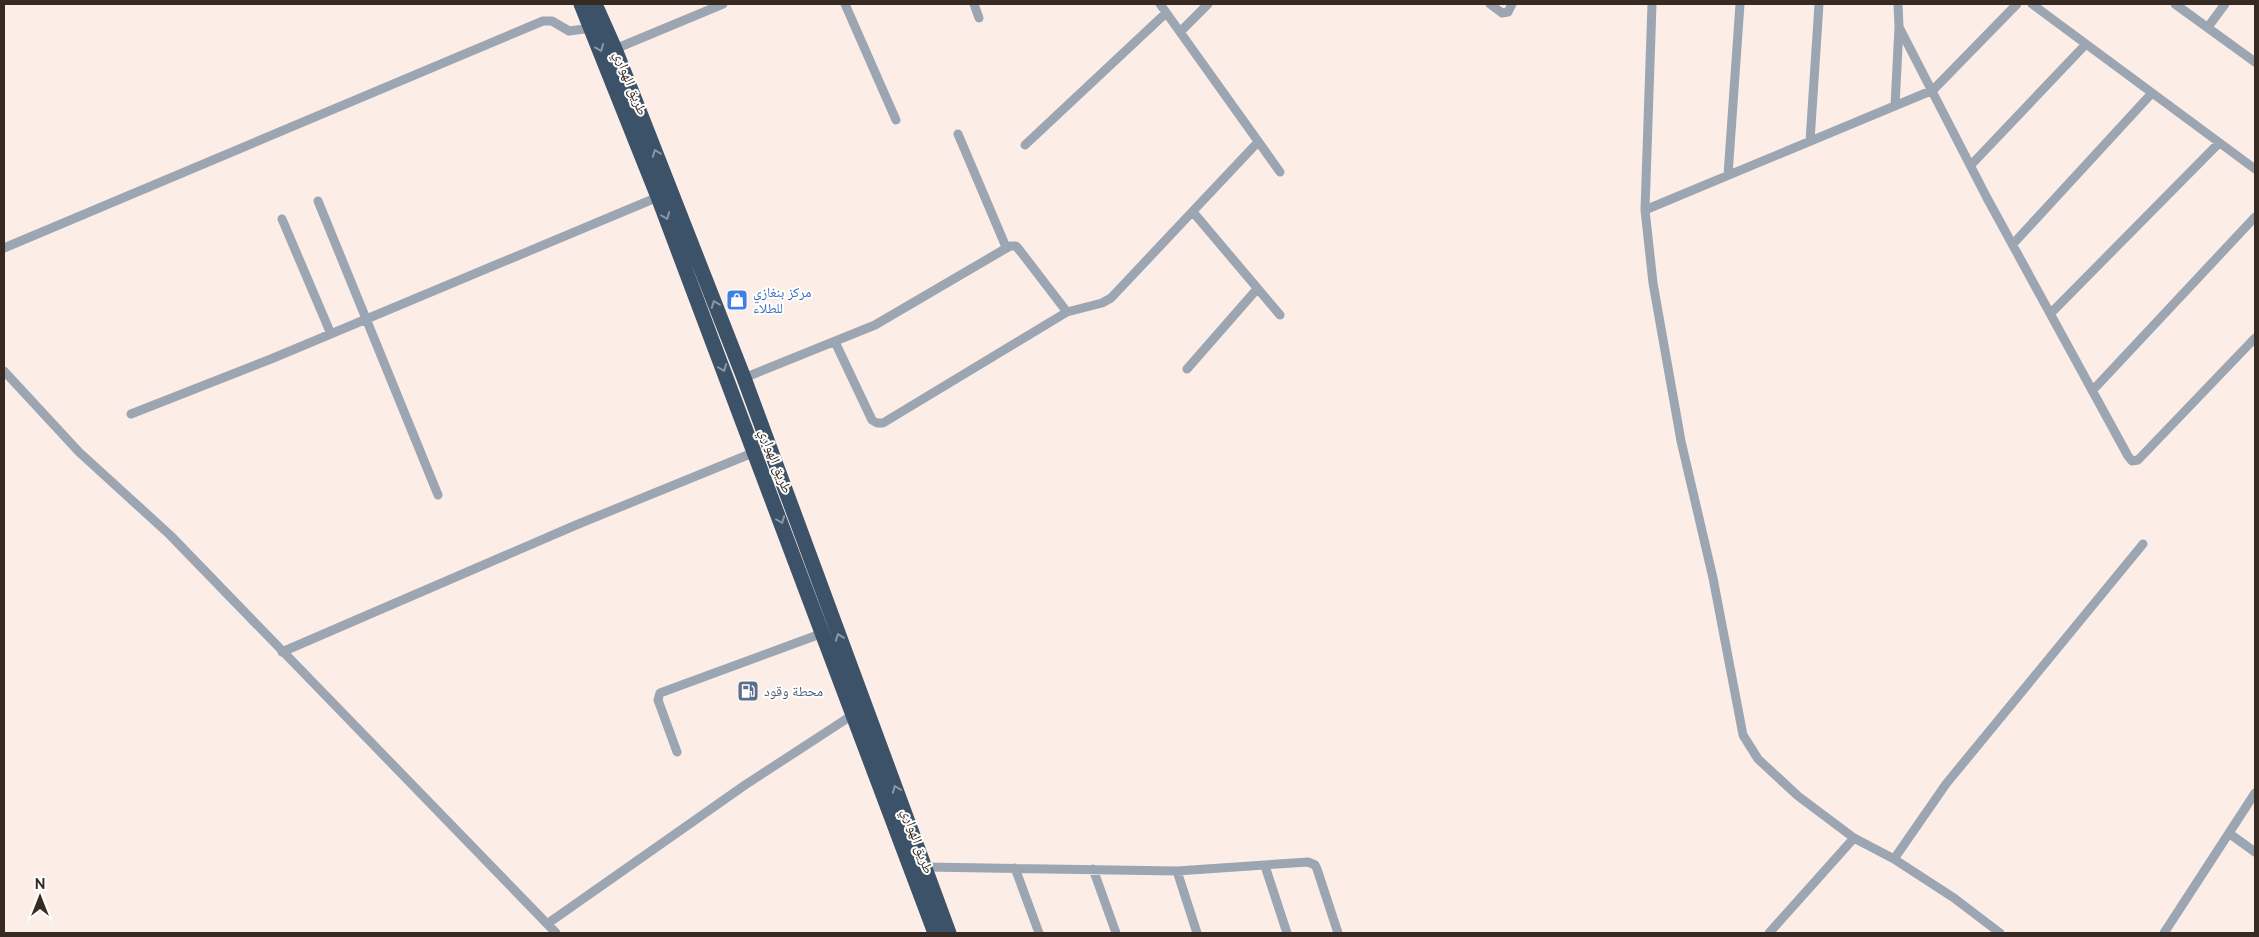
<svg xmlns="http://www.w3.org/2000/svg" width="2259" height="937" viewBox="0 0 2259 937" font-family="Raleway,'Noto Naskh Arabic',sans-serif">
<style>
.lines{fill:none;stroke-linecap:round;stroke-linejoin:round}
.street{stroke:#9ba6b2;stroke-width:9}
.highway{stroke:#3c5269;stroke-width:15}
.oneway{stroke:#8a97a5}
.labels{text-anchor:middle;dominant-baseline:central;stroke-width:4;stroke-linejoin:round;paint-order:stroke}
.street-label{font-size:14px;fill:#372a23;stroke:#fff}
.shop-label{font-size:14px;fill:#366cbe;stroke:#fff;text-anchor:start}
.service-label{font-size:14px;fill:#4e5e75;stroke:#fff;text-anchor:start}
</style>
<rect width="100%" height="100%" fill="#fcede6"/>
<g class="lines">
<path class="street" d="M845 4 896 120
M974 4 979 18
M1160 4 1280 172
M1490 4 1502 13 1508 12 1512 4
M1652 4 1645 210 1653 283 1681 441 1713 578 1743 735 1758 759 1798 796 1854 838 1894 859 1954 898 2000 933
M1898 4 1899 27 1987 198 2128 456 2132 461 2138 460 2255 338
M2032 4 2255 169
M2175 4 2255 62
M2208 27 2225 4
M1180 32 1208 4
M615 49 723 4
M1895 106 1899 27
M958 134 1006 247
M1810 141 1819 4
M1025 145 1166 13
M1971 165 2086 44
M1728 175 1740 4
M318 201 438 495
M1645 210 1933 90 2017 4
M1193 212 1280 315
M282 219 331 334
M2013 244 2152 93
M4 248 543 21H552L569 31 592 28
M2051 313 2219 143
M835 342 872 420 877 423H883L1067 312
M1187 369 1257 289
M4 371 79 452 170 535 556 933
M744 378 875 325 1010 246H1016L1021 252 1067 312 1102 303 1111 298 1258 142
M2093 390 2255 217
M131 414 271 359 658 197
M282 652 576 525 755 452
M677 752 658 700 660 693 823 633
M2230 834 2255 852
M1894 859 1946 784 2143 544
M1265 866 1287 933
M925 867 1177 871 1308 862 1315 865 1317 869 1338 933
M1015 868 1039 933
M1093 869 1116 933
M1177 871 1197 933
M547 924 745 785 854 714
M1769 933 1854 838
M2164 933 2255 793"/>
<path class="highway" d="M581 4 658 197 935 933
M595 4 615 49 744 378 949 933"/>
</g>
<defs><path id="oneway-chevron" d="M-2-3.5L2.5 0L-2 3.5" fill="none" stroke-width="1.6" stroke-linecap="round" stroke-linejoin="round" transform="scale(1.25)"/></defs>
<g class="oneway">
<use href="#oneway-chevron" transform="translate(600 48) rotate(68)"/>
<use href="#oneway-chevron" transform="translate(656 153) rotate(-111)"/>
<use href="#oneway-chevron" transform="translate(666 216) rotate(69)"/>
<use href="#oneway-chevron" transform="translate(715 304) rotate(-111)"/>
<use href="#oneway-chevron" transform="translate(723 368) rotate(69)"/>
<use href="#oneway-chevron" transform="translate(781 520) rotate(69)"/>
<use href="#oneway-chevron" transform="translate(839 637) rotate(-110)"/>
<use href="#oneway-chevron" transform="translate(896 789) rotate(-110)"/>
</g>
<defs>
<g id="shop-square" transform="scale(1.125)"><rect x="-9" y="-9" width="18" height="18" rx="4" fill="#3f7fe0" stroke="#fff"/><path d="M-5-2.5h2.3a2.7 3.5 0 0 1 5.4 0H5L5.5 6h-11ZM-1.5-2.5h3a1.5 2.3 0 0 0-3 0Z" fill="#fff"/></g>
<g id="fuel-square" transform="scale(1.125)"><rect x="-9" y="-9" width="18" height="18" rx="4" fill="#5c6f8a" stroke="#fff"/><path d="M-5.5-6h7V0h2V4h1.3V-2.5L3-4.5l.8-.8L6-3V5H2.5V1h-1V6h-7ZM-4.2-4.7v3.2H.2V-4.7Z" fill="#fff"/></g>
</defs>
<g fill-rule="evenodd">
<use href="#shop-square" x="737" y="300"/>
<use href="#fuel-square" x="748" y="691"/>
</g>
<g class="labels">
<g class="street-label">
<text transform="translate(631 83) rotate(68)">طريق الهواري</text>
<text transform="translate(776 461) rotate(69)">طريق الهواري</text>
<text transform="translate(918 841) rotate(70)">طريق الهواري</text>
</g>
<g class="shop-label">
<text x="753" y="292">مركز بنغازي<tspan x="753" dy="16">للطلاء</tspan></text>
</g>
<g class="service-label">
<text x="764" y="691">محطة وقود</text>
</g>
</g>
<rect width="2259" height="937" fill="none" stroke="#372a23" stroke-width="10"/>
<g transform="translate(40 897)" stroke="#ffffff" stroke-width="4" paint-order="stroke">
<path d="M0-4L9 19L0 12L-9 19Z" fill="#372a23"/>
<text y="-8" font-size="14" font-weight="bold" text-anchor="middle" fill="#372a23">N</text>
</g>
</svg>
